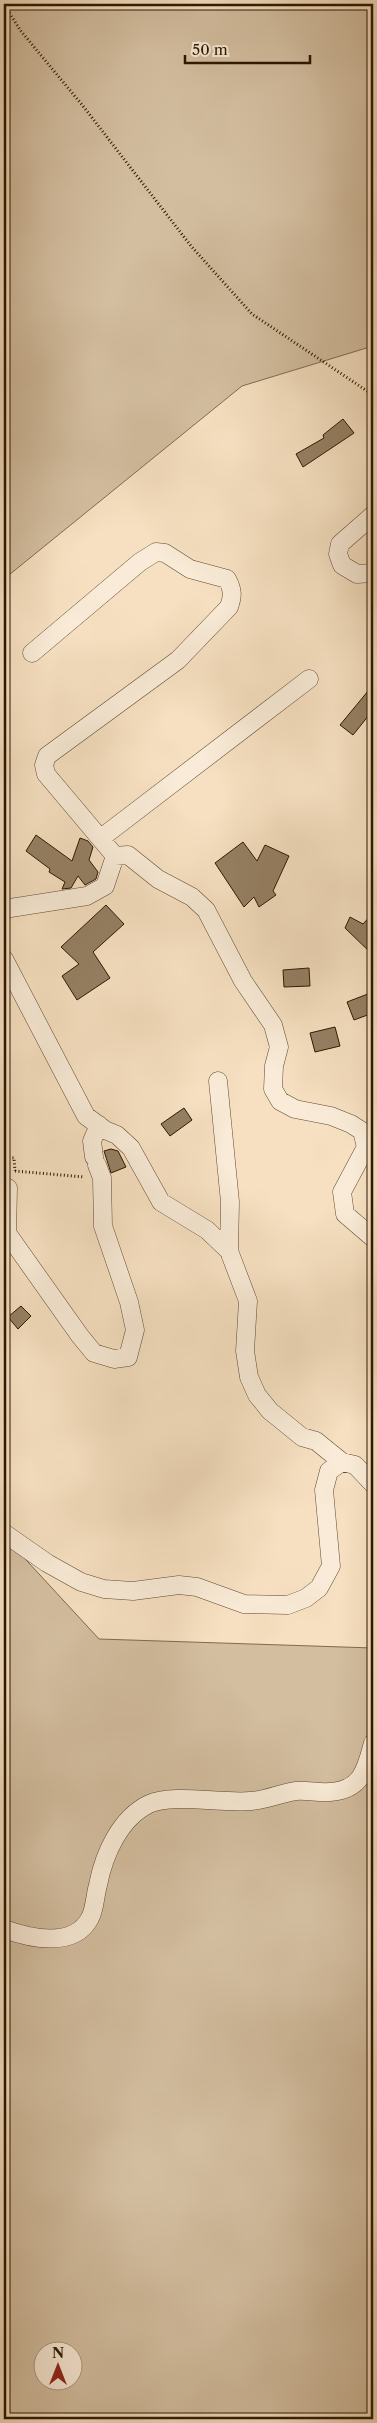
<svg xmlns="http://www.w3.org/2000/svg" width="377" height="2423" viewBox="0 0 377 2423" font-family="'Libre Caslon Text',serif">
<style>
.green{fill:#d3bea0;stroke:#7f6a50;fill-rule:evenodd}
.building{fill:#958064;stroke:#2b1700}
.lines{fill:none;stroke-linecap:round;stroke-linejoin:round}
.minor-casing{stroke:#5e4930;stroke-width:19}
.path{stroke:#2b1700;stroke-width:3;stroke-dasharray:1 2.5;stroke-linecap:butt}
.minor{stroke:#f9ebd7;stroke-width:18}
</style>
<rect width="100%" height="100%" fill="#f6e0c1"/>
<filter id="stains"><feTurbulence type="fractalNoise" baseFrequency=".004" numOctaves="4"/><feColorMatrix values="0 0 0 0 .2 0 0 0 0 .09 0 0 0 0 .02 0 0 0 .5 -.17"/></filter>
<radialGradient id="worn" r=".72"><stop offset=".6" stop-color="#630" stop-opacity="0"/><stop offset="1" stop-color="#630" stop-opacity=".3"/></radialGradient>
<path class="green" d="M4 4H373V346L242 386 4 579Z
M4 1536 99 1639 373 1648V2419H4ZM42 2350H72V2380H42Z"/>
<path class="building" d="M343 419 354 433 303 467 296 454 324 438 323 435Z
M373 685V710L353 735 340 725Z
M36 835 72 861 80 838 88 841 93 847 89 860 98 872 96 879 85 885 78 876 71 888 62 889 65 882 49 872 50 869 26 851Z
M243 842 257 861 265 845 289 856 273 891 276 895 259 907 254 897 244 907 215 863Z
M106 905 124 924 93 952 110 978 77 1000 62 976 79 964 61 947Z
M373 913V955L345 928 350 917 363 924Z
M309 968 310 986 284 987 283 970Z
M373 992V1013L354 1020 347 1002Z
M335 1027 340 1046 315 1052 310 1033Z
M184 1108 192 1120 170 1136 161 1124Z
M111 1149 118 1151 126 1167 111 1173 104 1151Z
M21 1306 31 1316 18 1329 8 1317Z"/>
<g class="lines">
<g class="minor-casing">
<path id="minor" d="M373 515 340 544 338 554 342 565 357 574 373 573
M32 653 140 562 156 552 165 553 190 569 227 579C233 590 233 596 229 607L178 660 47 756 44 765 46 774 115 856
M101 838 309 679
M4 909 87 896 105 886 115 856 128 855 158 879 192 897 206 910 243 981 273 1025 279 1047 274 1066 273 1089 280 1101 295 1109 331 1116 351 1124 362 1131 366 1147 342 1192 345 1214 373 1238
M4 959 86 1116 105 1130 117 1135 131 1148 161 1202 207 1230 229 1251 248 1301 245 1351 249 1377 257 1395 270 1411 302 1437 316 1441 342 1462
M218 1081 230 1202 229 1251
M94 1157 92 1141 99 1125
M8 1188 7 1233 80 1336 94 1353 114 1359 128 1357 135 1330 129 1302 103 1226 102 1178 97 1165
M4 1533 47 1563 81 1582 104 1589 133 1591 179 1585 197 1587 244 1604 288 1605 306 1598 319 1588 331 1566 324 1490 329 1471 342 1462 355 1465 373 1484
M4 1929C29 1938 74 1949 90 1918 95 1909 95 1895 98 1885 104 1854 120 1818 149 1804 173 1793 223 1804 251 1801 267 1800 281 1793 296 1791 307 1790 319 1793 330 1792 362 1790 366 1769 373 1743"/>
</g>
<path class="path" d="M4 4 20 30 83 106 191 246 252 314 373 395
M4 1141V1157L14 1158 15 1171
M15 1171 84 1177"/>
<use href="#minor" class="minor"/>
</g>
<rect width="377" height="2423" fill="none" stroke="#f6e0c1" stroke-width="20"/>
<rect x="5" y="5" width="367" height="2413" fill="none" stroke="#2b1700" stroke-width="2.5"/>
<rect x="10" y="10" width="357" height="2403" fill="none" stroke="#2b1700"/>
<g transform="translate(58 2366)"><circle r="24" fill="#f9ebd7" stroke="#a79681"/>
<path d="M0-4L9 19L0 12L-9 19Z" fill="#8f2418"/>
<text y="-8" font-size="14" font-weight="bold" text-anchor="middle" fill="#2b1700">N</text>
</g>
<path d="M185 55v8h125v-8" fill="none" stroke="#2b1700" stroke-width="2.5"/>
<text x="192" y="55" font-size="15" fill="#2b1700" stroke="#f9ebd7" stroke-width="4" paint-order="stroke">50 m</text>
<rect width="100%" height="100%" filter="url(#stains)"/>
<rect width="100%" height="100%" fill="url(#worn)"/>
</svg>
